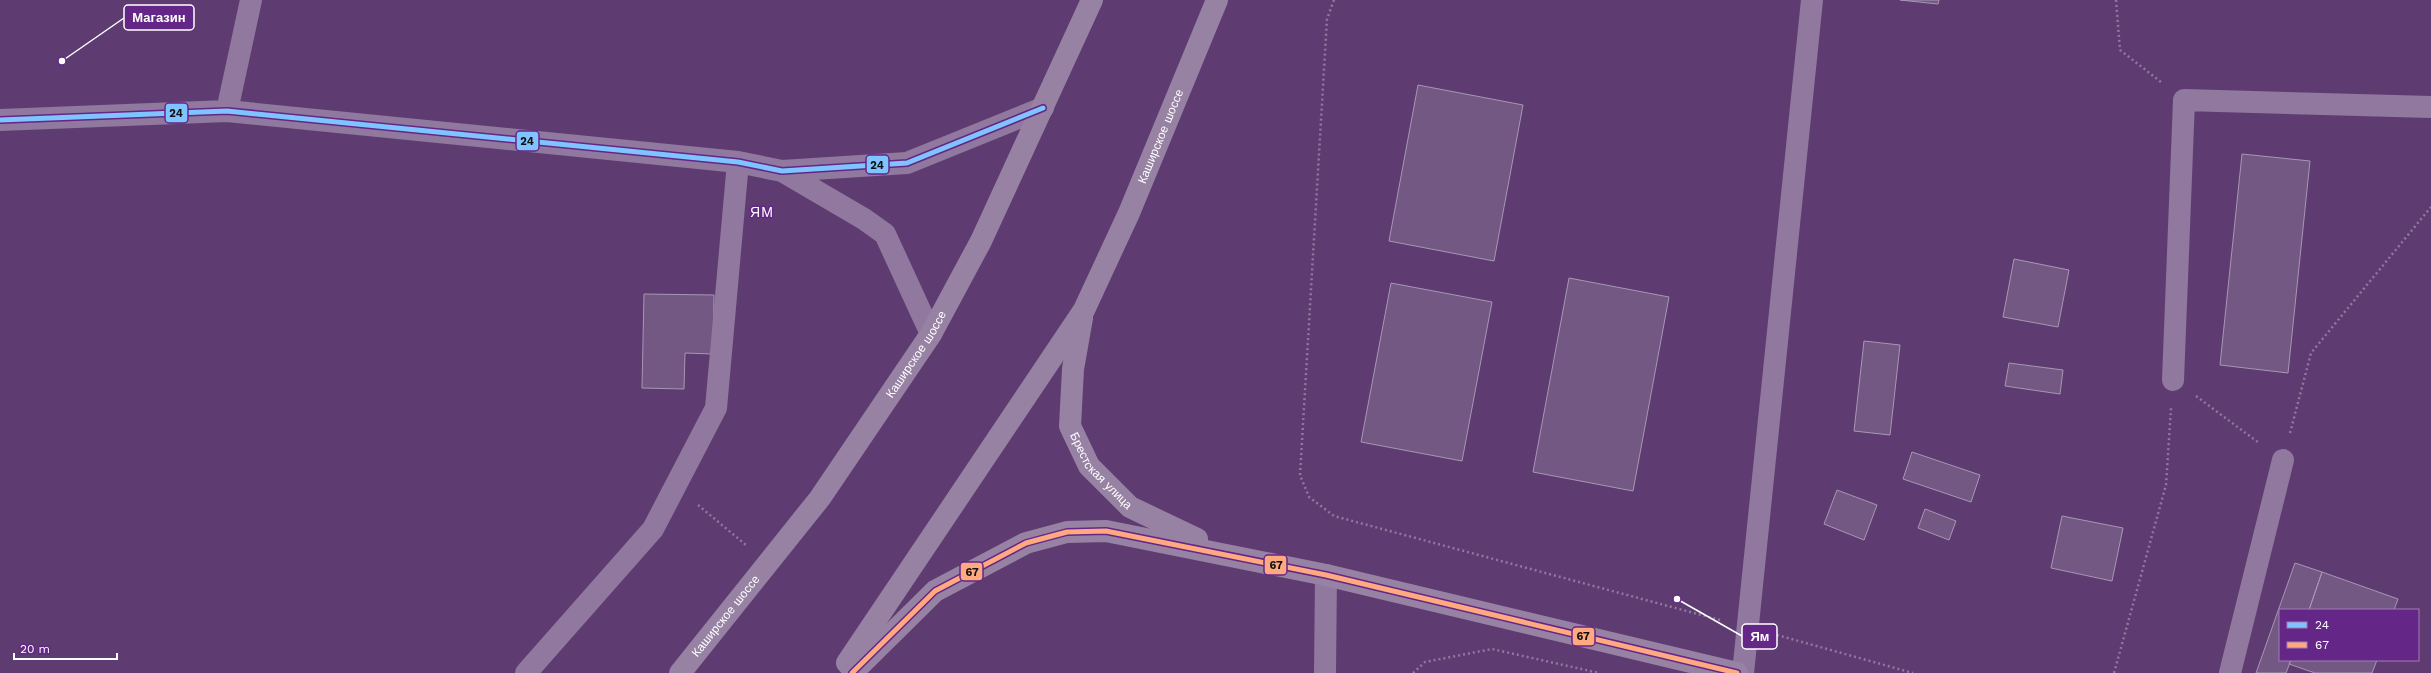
<svg xmlns="http://www.w3.org/2000/svg" width="2431" height="673" viewBox="0 0 2431 673" font-family="'Work Sans',sans-serif">
<style>
.building{fill:#725882;stroke:#a996b5}
.lines{fill:none;stroke-linecap:round;stroke-linejoin:round}
.path{stroke:#91789e;stroke-width:2.5;stroke-dasharray:2 3;stroke-linecap:butt}
.minor{stroke:#91789e;stroke-width:22}
.major{stroke:#9882a4;stroke-width:22}
.bus-1-casing{stroke:#642687;stroke-width:8}
.bus-2-casing{stroke:#642687;stroke-width:8}
.bus-1{stroke:#80c4ff;stroke-width:5}
.bus-2{stroke:#ffa980;stroke-width:5}
.labels{text-anchor:middle;dominant-baseline:central;stroke-width:3;stroke-linejoin:round;paint-order:stroke}
.street-label{font-size:12px;fill:#fff;stroke:#642687}
.quarter-label{font-size:14px;letter-spacing:1px;fill:#fff;stroke:#642687}
.leader{fill:none;stroke:#fff;stroke-width:1.5}
.callout-dot{fill:#fff;stroke:#642687;stroke-width:1.5}
.callout{fill:#642687;stroke:#fff;stroke-width:1.5}
.callout-label{font-size:13px;text-anchor:middle;font-weight:bold;fill:#fff}
.line-badge{stroke:#642687;stroke-width:1.5}
.pale-badge-label{font-size:11px;text-anchor:middle;font-weight:bold;fill:#111}
</style>
<rect width="100%" height="100%" fill="#5e3c71"/>
<path class="building" d="M1900 0H1939L1938 4Z
M1418 85 1523 105 1494 261 1389 241Z
M2242 154 2310 161 2288 373 2220 365Z
M2014 259 2069 270 2058 327 2003 317Z
M1569 278 1669 297 1633 491 1533 472Z
M1391 283 1492 302 1462 461 1361 442Z
M644 294 714 295 713 354 685 353 684 389 642 388Z
M1864 341 1900 345 1890 435 1854 431Z
M2009 363 2063 370 2060 394 2005 386Z
M1912 452 1980 475 1971 502 1903 479Z
M1837 490 1877 505 1864 540 1824 524Z
M1925 509 1956 521 1949 540 1918 528Z
M2062 516 2123 528 2112 581 2051 568Z
M2295 563 2322 572 2309 610H2280V660H2291L2286 673H2256Z
M2322 572 2398 599 2394 610H2309Z
M2291 660H2377L2372 673H2315L2289 664Z"/>
<g class="lines">
<path class="path" d="M1334 0 1327 19 1300 475 1309 497 1334 516 1720 620
M2116 0 2120 50 2161 82
M2196 396 2259 443
M2290 433 2311 353 2431 207
M698 505 746 545
M1777 635 1913 673
M1413 673 1425 662 1492 649 1599 673
M2114 673 2166 485 2171 408"/>
<path class="minor" d="M227 111 251 0
M0 120 227 111 738 162 782 171 907 163 1043 108
M782 171 864 219 885 234 931 334
M2173 380 2184 100 2431 107
M526 673 653 529 716 408 738 162
M1325 673 1326 575
M1743 673 1812 0
M2230 673 2283 460"/>
<g class="major">
<path id="s1" d="M1082 318 1073 369 1070 426 1089 466 1130 507 1197 539"/>
<path id="s2" d="M847 663 1084 310 1129 213 1217 0"/>
<path id="s3" d="M680 673 820 498 931 334 981 241 1092 0"/>
<path d="M852 673 935 591 1026 543 1067 532 1106 531 1326 575 1737 673"/>
</g>
<g class="bus-1-casing">
<path id="bus-1" d="M0 120 227 111 738 162 782 171 907 163 1043 108"/>
</g>
<g class="bus-2-casing">
<path id="bus-2" d="M852 673 935 591 1026 543 1067 532 1106 531 1326 575 1737 673"/>
</g>
<use href="#bus-1" class="bus-1"/>
<use href="#bus-2" class="bus-2"/>
</g>
<g class="labels">
<g class="street-label">
<text stroke="none"><textPath href="#s2" startOffset="615">Каширское шоссе</textPath></text>
<text stroke="none"><textPath href="#s3" startOffset="397">Каширское шоссе</textPath></text>
<text stroke="none"><textPath href="#s1" startOffset="164">Брестская улица</textPath></text>
<text stroke="none"><textPath href="#s3" startOffset="73">Каширское шоссе</textPath></text>
</g>
<g class="quarter-label">
<text x="762" y="212">ЯМ</text>
</g>
</g>
<path class="leader" d="M62 61L124 18M1677 599L1742 636"/>
<g class="callout-dot">
<circle cx="62" cy="61" r="4"/>
<circle cx="1677" cy="599" r="4"/>
</g>
<g class="callout">
<rect x="124" y="5" width="70" height="25" rx="4"/>
<rect x="1742" y="624" width="35" height="25" rx="4"/>
</g>
<g class="callout-label">
<text x="159" y="22">Магазин</text>
<text x="1760" y="641">Ям</text>
</g>
<g class="line-badge">
<rect x="165" y="103" width="23" height="20" rx="4" fill="#80c4ff"/>
<rect x="516" y="131" width="23" height="20" rx="4" fill="#80c4ff"/>
<rect x="866" y="155" width="23" height="19" rx="4" fill="#80c4ff"/>
<rect x="1264" y="555" width="23" height="20" rx="4" fill="#ffa980"/>
<rect x="960" y="562" width="23" height="19" rx="4" fill="#ffa980"/>
<rect x="1572" y="627" width="23" height="19" rx="4" fill="#ffa980"/>
</g>
<g class="pale-badge-label">
<text x="176" y="117">24</text>
<text x="527" y="145">24</text>
<text x="877" y="169">24</text>
<text x="1276" y="569">67</text>
<text x="972" y="576">67</text>
<text x="1583" y="640">67</text>
</g>
<rect x="2279" y="609" width="140" height="52" fill="#642687" stroke="#a27db7"/>
<rect x="2287" y="622" width="20" height="6" fill="#80c4ff" stroke="#a27db7"/>
<text x="2315" y="629" font-size="12" fill="#ffffff">24</text>
<rect x="2287" y="642" width="20" height="6" fill="#ffa980" stroke="#a27db7"/>
<text x="2315" y="649" font-size="12" fill="#ffffff">67</text>
<path d="M14 653v6h103v-6" fill="none" stroke="#ffffff" stroke-width="2"/>
<text x="20" y="653" font-size="12" fill="#ffffff" stroke="#642687" stroke-width="3" paint-order="stroke">20 m</text>
</svg>
